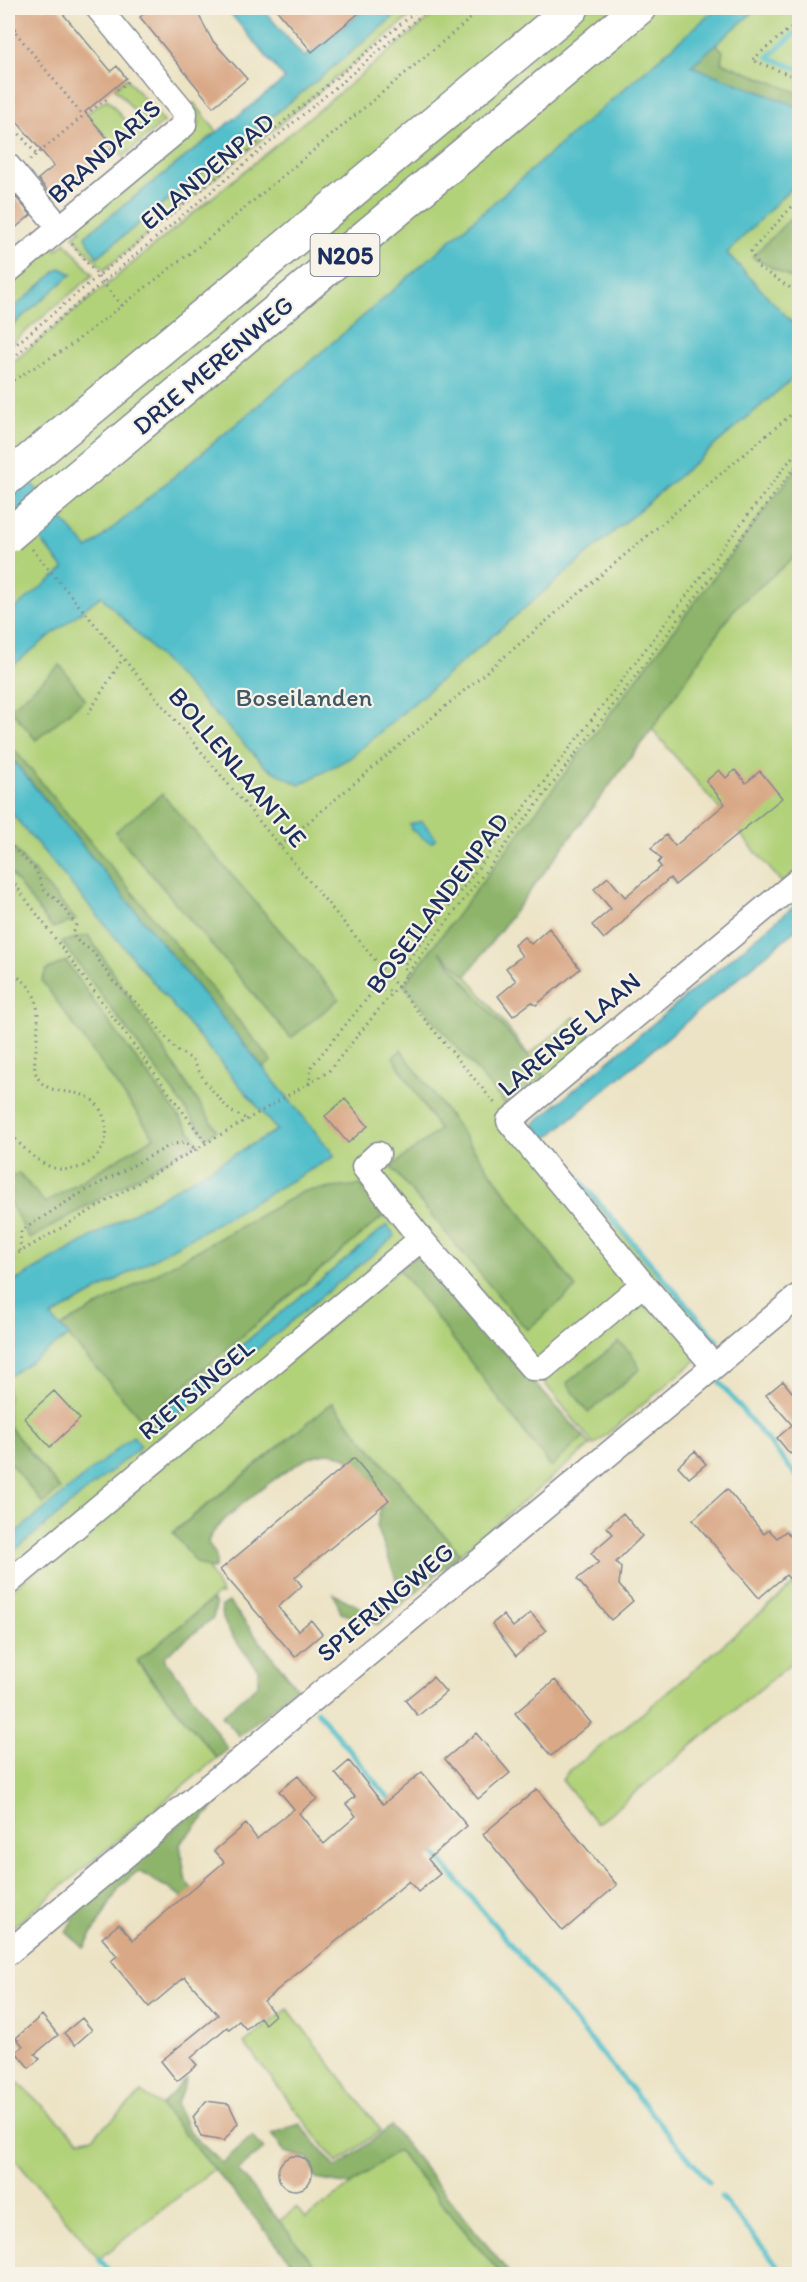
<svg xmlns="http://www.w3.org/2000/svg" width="807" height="2282" viewBox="0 0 807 2282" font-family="Itim,sans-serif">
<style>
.green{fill:#b2d27a;stroke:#66806c;stroke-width:1.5}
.forest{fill:#8db46a;stroke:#547264;stroke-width:1.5}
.water{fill:#52bfcb;stroke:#367794;stroke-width:1.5}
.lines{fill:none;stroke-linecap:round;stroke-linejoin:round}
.stream{stroke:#52bfcb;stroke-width:5}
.building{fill:#d9a886}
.minor-casing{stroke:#848991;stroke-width:27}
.highway-casing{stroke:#848991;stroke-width:36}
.path{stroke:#848991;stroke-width:3;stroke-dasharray:1.5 4.5;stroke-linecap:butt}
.minor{stroke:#fff;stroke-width:24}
.highway{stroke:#fff;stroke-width:33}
.highway-bridge-casing{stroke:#848991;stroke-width:36;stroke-linecap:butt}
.highway-bridge{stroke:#fff;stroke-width:33}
.labels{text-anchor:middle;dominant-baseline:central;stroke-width:4.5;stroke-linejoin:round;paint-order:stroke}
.shield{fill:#f7f3e8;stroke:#5d6a87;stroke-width:1.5}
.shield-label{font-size:24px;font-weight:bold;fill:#1b2f5e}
.street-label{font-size:26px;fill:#1b2f5e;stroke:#f7f3e8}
.park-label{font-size:26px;fill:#415865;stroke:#f7f3e8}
</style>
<rect width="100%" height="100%" fill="#f7f3e8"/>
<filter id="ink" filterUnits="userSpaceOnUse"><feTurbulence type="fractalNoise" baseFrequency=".0167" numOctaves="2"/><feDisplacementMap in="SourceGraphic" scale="12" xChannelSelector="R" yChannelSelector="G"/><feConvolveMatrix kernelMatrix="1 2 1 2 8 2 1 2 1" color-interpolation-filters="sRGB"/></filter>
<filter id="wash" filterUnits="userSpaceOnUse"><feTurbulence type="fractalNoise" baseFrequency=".008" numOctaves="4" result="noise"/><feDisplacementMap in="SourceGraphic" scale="24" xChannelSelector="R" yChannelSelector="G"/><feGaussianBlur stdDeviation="1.35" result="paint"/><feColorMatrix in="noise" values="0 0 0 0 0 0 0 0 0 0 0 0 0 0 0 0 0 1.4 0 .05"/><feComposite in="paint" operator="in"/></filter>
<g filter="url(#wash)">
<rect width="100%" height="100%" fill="#ece3c4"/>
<path class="green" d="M404 8H420L104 270 73 236 81 230 76 224 200 123 189 107 194 103 217 132 86 235 97 257 320 78Z
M442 8H799V868L782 883 652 729 466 975 529 1055 574 1017 590 1034 588 1045 513 1107 717 1343 594 1445 430 1240 8 1581V366Z
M126 78 164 122 123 157 86 114 107 99 132 129 142 120 115 88Z
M65 242 93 275 8 346V329L71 274 60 268 8 313V281L52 245 57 250Z
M416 1255 591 1445 460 1554 332 1403 173 1532 197 1563 208 1568 222 1595 218 1594 137 1662 217 1758 8 1931V1593Z
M799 1580V1657L597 1824 562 1780 568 1772 649 1708Z
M288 2009 381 2130 337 2163 244 2043Z
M8 2073 79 2140 93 2137 142 2093 161 2106 214 2169 99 2259 8 2151Z
M396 2149 501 2274H322L278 2222 296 2208 306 2218 374 2168Z"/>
<path class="forest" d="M716 44 723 51 721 62 799 93V107L690 66Z
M799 210V282L752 257Z
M799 465V553L735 608 652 729 466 976 439 951 547 1079 509 1109 404 985Z
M60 665 85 699 36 740 10 709Z
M8 745 12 747 272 1061 263 1068 8 754Z
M162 794 339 999 291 1038 115 832Z
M8 842 76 920 52 928 8 870Z
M88 935 217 1130 206 1137 62 942Z
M66 961 96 1005 198 1142 30 1239 8 1199V1178L19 1173 45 1203 154 1137 42 981 46 970Z
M401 1050 576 1288 527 1330 391 1167 439 1130 393 1057Z
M362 1185 382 1217 143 1421 60 1327 304 1191Z
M417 1255 584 1437 551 1467 399 1269Z
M619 1342 632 1354 640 1369 588 1413 567 1383Z
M332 1403 460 1554 378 1625 341 1613 334 1594 365 1610 400 1590 377 1526 383 1496C370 1482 356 1458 336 1454 327 1452 317 1454 309 1458 289 1466 210 1524 208 1543 214 1551 219 1557 215 1568L211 1569 197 1563 173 1533Z
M8 1425 60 1489 43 1504 8 1460Z
M212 1600 216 1605 213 1618 165 1656V1661L184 1684 228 1749 217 1758 137 1661Z
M229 1602 297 1688 239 1736 222 1716 258 1685V1669C247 1654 217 1623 222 1606Z
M220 1789V1800L180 1844 186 1882 223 1927 216 1938 180 1895 138 1871 120 1886 84 1948 66 1932 78 1910Z
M187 2077 176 2105 190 2133 222 2163 252 2136 264 2149 238 2170 322 2274H302L161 2106Z
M300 2124 336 2168 391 2126 510 2274H501L398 2151 350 2185 316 2179 310 2159 285 2152 271 2134Z"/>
<path class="water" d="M226 8H262L304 57 367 8H404L320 78 97 257 85 236 285 79Z
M717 8H758L691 66 799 107V180L727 253 799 330V373L350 758 299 785 266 767 101 596 8 669V614L64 569 8 499V456L88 549 345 332Z
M60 268 72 274 8 329V313Z
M8 754 335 1156 51 1317 69 1336 8 1377V1285L277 1130 8 809Z
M422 821 436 838 432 842C422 841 419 832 411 830L410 824Z
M799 902V927L545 1140 533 1124Z
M387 1225 395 1236 159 1430 151 1420Z
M133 1436 141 1446 8 1556V1539Z"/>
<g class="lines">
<path class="stream" d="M799 69 768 57 800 29
M545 1140 717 1340
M720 1383 800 1480
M317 1711 393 1803
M431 1849 709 2182
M721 2197 785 2274
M99 2259 112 2274"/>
</g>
<g id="blocks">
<path class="building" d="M19 8H58L111 71 117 66 126 78 85 112 114 146 53 197 38 179 54 166 8 111V36L16 29 8 18Z
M151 8H195L212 40 247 79 213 107 140 17Z
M275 8H365L312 52Z
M16 197 31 215 8 234V204Z
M719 770 726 778 735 770 746 783 760 771 782 798 675 885 670 878 633 910 623 922 604 939 592 925 611 909 594 889 608 877 625 897 661 867 658 863 661 859 651 848 666 835 675 846 725 804 706 781Z
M549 928 580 969 536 1005 532 1002 513 1016 498 996 516 981 506 968 522 956 514 945 524 937 531 944Z
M345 1099 368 1126 348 1143 325 1116Z
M783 1381 792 1392 800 1386V1445L790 1454 777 1438 792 1425 766 1395Z
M54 1391 80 1419 50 1447 24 1418Z
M695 1451 706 1464 689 1478 678 1466Z
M354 1458 389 1500 295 1577 302 1586 278 1607 298 1631 311 1620 322 1634 295 1657 220 1570Z
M727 1489 764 1534 769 1530 777 1538 786 1531 800 1547V1590L786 1575 759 1598 693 1520Z
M623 1513 642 1536 616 1562 621 1568 619 1585 633 1601 611 1620 577 1579 599 1562 591 1553 613 1534 607 1527Z
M531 1613 546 1631 516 1656 492 1624 503 1615 513 1627Z
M433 1677 446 1692 418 1716 405 1700Z
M555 1680 591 1723 551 1756 515 1713Z
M476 1733 510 1773 478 1799 445 1759Z
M349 1761 383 1804 422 1772 467 1826 428 1859 440 1874 418 1892 409 1881 264 2001 275 2015 265 2024 260 2017 246 2029 239 2021 229 2029 227 2027 191 2058 197 2065 177 2081 161 2061 218 2015 185 1977 149 2007 111 1961 117 1956 102 1938 119 1924 133 1940 224 1862 214 1851 246 1824 257 1839 294 1809 279 1791 298 1776 317 1799 299 1813 324 1844 356 1816 346 1804 355 1797 335 1773Z
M537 1789 617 1885 563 1931 483 1834Z
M42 2015 58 2035 35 2054 40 2059 29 2068 16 2052 23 2046 16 2038Z
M82 2018 92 2030 75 2045 64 2033Z
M206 2101 229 2104 238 2123 224 2141 201 2137 193 2117Z
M278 2173a17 17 0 1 1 34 0a17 17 0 1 1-34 0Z"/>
</g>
</g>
<g filter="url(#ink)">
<use href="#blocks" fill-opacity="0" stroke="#848991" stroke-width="1.5"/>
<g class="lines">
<g class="minor-casing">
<path id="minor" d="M8 166 60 228
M8 271 184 125 185 113 98 8
M378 1154 364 1167 421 1239 532 1368H543L643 1284
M714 1366 643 1284 509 1121 800 879
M8 1583 421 1239
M8 1953 800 1295"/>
</g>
<g class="highway-casing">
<path id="highway" d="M8 478 572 8
M49 501 639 8"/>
</g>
<path class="path" d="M800 20 752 60 800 79
M8 23 83 116
M117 90 130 80
M8 120 36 154
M30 160 83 116 107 99
M800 198 751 251 758 267 800 294
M72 244 122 306
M8 351 420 8
M8 362 430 8
M8 383 67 348 203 243 483 8
M32 549 497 1106
M88 714 123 658
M8 843 36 870 43 889 58 901 76 925 73 934 75 939 93 952 113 981 143 1009 176 1050 192 1059 206 1083 230 1111 249 1120
M280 846 800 407
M8 875 207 1144
M8 972C44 987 39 1016 36 1049 35 1058 33 1069 37 1076 49 1102 86 1081 101 1111 119 1144 89 1177 54 1168 36 1163 20 1144 8 1131
M406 975 404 965 800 447
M309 1085 311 1067 374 990 393 991
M20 1251 21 1231 76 1196 171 1145 184 1142 198 1150
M8 1259 328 1072 397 987 800 461"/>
<use href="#minor" class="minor"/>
<use href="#highway" class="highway"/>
<g class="highway-bridge-casing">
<path id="highway-bridge" d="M8 536 49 501"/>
</g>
<use href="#highway-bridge" class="highway-bridge"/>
</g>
</g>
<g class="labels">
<rect class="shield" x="310.5" y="234" width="69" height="42" rx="4.5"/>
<g class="shield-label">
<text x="345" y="255">N205</text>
</g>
<g class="street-label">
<text transform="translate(104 151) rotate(-42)">BRANDARIS</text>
<text transform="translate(207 171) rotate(-40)">EILANDENPAD</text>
<text transform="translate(213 365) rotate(-40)">DRIE MERENWEG</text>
<text transform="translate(238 767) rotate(50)">BOLLENLAANTJE</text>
<text transform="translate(437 903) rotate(-53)">BOSEILANDENPAD</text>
<text transform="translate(569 1034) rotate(-40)">LARENSE LAAN</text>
<text transform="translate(196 1389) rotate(-40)">RIETSINGEL</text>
<text transform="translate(385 1602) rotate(-40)">SPIERINGWEG</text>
</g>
<g class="park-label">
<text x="304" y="697">Boseilanden</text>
</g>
</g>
<rect width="807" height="2282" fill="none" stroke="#f7f3e8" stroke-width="30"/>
</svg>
